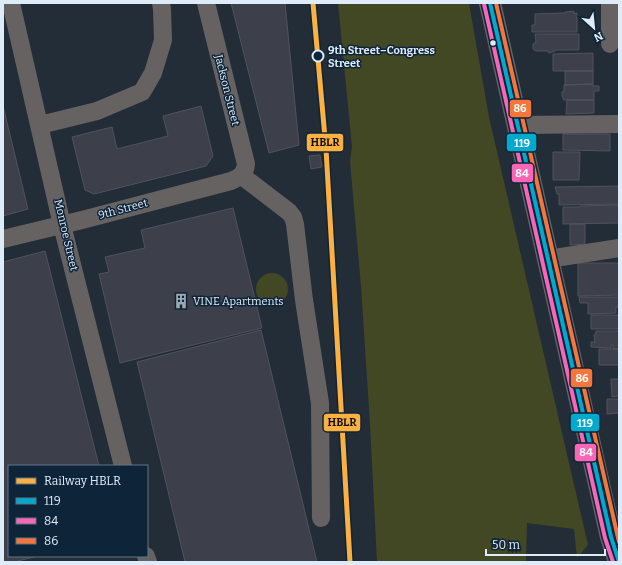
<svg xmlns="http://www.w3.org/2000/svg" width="622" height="565" viewBox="0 0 622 565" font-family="Bitter,serif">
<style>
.green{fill:#424724}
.building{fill:#3d404a;stroke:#50525d}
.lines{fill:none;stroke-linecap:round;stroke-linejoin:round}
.minor{stroke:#676262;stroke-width:18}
.major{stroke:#656366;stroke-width:22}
.bus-1-casing{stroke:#0e2438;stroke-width:7}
.bus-2-casing{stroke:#0e2438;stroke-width:7}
.bus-3-casing{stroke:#0e2438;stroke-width:7}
.bus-1{stroke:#00a9ce;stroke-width:4}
.bus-2{stroke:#fa66b7;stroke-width:4}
.bus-3{stroke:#f5763a;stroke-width:4}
.rail-1-casing{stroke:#0e2438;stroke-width:8}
.rail-1{stroke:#fbb03f;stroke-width:5}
.bus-dot{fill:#deecf9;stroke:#0e2438;stroke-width:1.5}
.stop-dot{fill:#0e2438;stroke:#deecf9;stroke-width:2}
.labels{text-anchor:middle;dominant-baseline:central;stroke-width:3;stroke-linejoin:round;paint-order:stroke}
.stop-label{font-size:11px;font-weight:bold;fill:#deecf9;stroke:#0e2438;text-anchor:start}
.street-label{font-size:11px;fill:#deecf9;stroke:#0e2438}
.poi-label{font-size:11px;fill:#deecf9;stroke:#0e2438;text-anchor:start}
.line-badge{stroke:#0e2438;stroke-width:1.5}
.badge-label{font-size:11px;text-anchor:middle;font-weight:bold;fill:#fff}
.pale-badge-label{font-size:11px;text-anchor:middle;font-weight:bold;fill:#111}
</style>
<rect width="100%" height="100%" fill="#222d38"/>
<path class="green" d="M338 3H469L489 117 588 545 577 558 574 529 527 523 526 562H377L370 424 361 287 350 161 352 147Z
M256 289a16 16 0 1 1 32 0a16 16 0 1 1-32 0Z"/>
<path class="building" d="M231 3H285L299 145 269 153Z
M574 11V14L577 13V32H532V25H535V14L565 13V12Z
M535 34H579V50H556L553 52 549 53 547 51H536L533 49V44L536 42Z
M593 53V71H553V54Z
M565 71H593V84L565 85Z
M593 84V86H599V91H594V100H564L562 96V92L564 91V85Z
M567 100H594V113L566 114Z
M3 106 28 209 3 216Z
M201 106 213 156 206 166 94 194 85 190 72 137 112 127 117 149 168 136 163 116Z
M563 134H610V151L563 150Z
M553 152H580L579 180H553Z
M318 155H320L322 167 311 169 309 156Z
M619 186V204L559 205V194H557L555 187Z
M619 205V223L563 224V207H580V206Z
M233 208 262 328 120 363 99 274 109 272 105 257 145 248 141 230Z
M570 224H585V244L570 245Z
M45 251 99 466H9V556H38L14 562H3V262Z
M578 263H619V295L578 296Z
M579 297H619V307H616V313L588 314V303H580Z
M591 315H619V329H591Z
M261 330 317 562H185L137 362Z
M596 331H619V349H613V345H611V348L591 347V342H595L594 335 596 333Z
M599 349H619V365H599Z
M611 379H619V396L612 397Z
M607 399H619V413L607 414Z"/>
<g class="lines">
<path class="minor" d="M11 3 62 225 123 466
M610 44V3
M40 125 97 111 142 92 153 73 163 40 162 9 161 3
M518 125 619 124
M242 176 289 212 293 217 295 224 304 300 320 403 321 518
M3 239 82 220 231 181C240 177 245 174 246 164L206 3
M548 259 619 248
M146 556 148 562"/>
<path class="major" d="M490 3 611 537 619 562"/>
<g class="bus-1-casing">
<path id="bus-1" d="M490 3 611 537 619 562"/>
</g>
<g class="bus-2-casing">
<path id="bus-2" d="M484 4 605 538 613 562"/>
</g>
<g class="bus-3-casing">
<path id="bus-3" d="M496 3 619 542"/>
</g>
<use href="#bus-1" class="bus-1"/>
<use href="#bus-2" class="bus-2"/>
<use href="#bus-3" class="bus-3"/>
<g class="rail-1-casing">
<path id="rail-1" d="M313 3 326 149 350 562"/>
</g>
<use href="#rail-1" class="rail-1"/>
</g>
<defs>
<g id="building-bare" transform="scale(1.2)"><path d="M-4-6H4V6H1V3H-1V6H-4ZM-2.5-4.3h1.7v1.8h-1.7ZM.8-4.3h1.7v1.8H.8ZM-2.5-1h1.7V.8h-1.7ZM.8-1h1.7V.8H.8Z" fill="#9ca9b5" stroke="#0e2438" stroke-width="2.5" paint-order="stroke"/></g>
</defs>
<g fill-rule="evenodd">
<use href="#building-bare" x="181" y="301"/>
</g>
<circle class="bus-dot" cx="493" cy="43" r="3.5"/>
<circle class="stop-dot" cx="318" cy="56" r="5.5"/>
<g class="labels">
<g class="stop-label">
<text x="328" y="50">9th Street–Congress<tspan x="328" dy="13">Street</tspan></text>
</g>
<g class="street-label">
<text transform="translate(227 90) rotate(76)">Jackson Street</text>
<text transform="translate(123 209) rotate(-15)">9th Street</text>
<text transform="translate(66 235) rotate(77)">Monroe Street</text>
</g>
<g class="poi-label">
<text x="193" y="301">VINE Apartments</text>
</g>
</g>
<g class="line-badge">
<rect x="509" y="99" width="23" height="19" rx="4" fill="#f5763a"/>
<rect x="306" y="133" width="38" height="19" rx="4" fill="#fbb03f"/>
<rect x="506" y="133" width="31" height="19" rx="4" fill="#00a9ce"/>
<rect x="511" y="163" width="23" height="20" rx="4" fill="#fa66b7"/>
<rect x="570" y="368" width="23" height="20" rx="4" fill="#f5763a"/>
<rect x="323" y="413" width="38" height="19" rx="4" fill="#fbb03f"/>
<rect x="570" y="413" width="30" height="19" rx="4" fill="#00a9ce"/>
<rect x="574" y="443" width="23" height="19" rx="4" fill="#fa66b7"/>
</g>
<g class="badge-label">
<text x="520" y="112">86</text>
<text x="522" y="147">119</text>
<text x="522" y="177">84</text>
<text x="582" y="382">86</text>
<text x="585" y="427">119</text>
<text x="586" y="456">84</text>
</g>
<g class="pale-badge-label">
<text x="325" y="146">HBLR</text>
<text x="342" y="426">HBLR</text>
</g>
<rect width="622" height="565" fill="none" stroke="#deecf9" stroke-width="8"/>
<rect x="8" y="465" width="140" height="92" fill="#0e2438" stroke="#617485"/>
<rect x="16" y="478" width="20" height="6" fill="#fbb03f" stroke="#617485"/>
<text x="44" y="485" font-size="12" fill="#deecf9">Railway HBLR</text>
<rect x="16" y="498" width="20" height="6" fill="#00a9ce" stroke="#617485"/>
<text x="44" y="505" font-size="12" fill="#deecf9">119</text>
<rect x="16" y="518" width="20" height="6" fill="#fa66b7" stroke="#617485"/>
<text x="44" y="525" font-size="12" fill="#deecf9">84</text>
<rect x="16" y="538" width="20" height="6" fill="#f5763a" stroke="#617485"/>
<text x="44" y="545" font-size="12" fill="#deecf9">86</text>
<g transform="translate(594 28) rotate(153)" stroke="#0e2438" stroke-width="3" paint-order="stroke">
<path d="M0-3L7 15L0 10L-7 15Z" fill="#deecf9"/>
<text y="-6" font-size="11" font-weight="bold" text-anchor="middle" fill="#deecf9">N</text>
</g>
<path d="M486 549v6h119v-6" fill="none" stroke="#deecf9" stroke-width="2"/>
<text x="492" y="549" font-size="12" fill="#deecf9" stroke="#0e2438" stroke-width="3" paint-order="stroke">50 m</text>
</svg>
